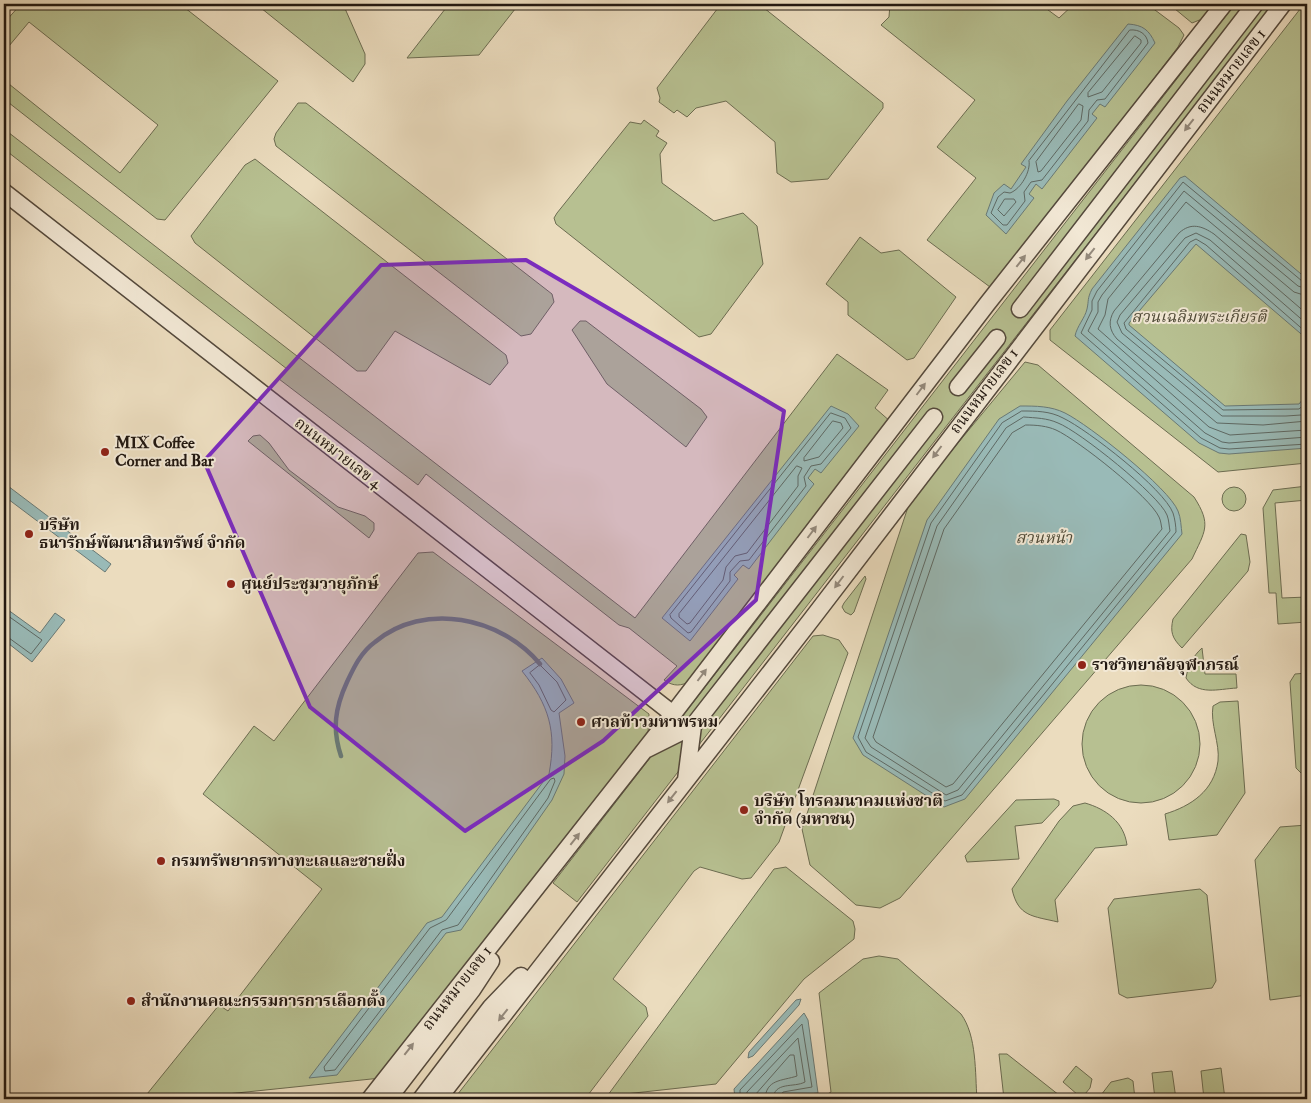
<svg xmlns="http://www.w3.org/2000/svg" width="1311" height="1103" viewBox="0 0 1311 1103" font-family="'IM FELL Double Pica','Noto Serif Thai',serif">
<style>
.green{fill:#b7c091;stroke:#6c6c51}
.water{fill:#99bab7;stroke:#697975}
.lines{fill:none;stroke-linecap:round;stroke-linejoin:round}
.shore{stroke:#5e6964;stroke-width:1}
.stream{stroke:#697975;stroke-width:4.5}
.street-casing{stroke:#54493c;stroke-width:19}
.street{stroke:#f2e8d5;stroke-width:16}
.oneway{fill:#948a7d}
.marked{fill:#7b2cbf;fill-opacity:0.2;stroke:#7b2cbf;stroke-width:4;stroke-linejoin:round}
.poi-dot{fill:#8f2418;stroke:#f2e8d5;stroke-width:2}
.labels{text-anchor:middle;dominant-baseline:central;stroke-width:4;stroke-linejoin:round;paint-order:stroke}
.street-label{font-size:16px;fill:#221811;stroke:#f2e8d5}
.park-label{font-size:16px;font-style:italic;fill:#4f4a37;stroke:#f2e8d5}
.poi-label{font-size:16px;font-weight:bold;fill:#221811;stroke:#f2e8d5;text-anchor:start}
</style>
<rect width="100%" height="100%" fill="#ebdcbe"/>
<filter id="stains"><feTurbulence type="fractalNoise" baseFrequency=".004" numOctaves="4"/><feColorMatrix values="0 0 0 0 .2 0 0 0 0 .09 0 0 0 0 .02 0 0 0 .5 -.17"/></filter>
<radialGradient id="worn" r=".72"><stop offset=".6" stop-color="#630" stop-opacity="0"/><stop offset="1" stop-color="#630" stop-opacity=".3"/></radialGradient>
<path class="green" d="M21 4H180L278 81 165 220 157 219 4 99V80L120 173 158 125 29 22 4 52V23Z
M256 4H343L365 54V64L353 82Z
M449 4H519L479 55 407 58Z
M721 4H759L883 103V108L828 179 791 182 777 173 775 142 726 101 696 108 687 117 677 110 674 113 659 102 660 98 657 88Z
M890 4H1040L1059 18 1074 4H1147L1179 28 1184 35 1178 47 998 282 990 287 927 240 976 178 937 147 975 100 881 25 889 17Z
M1169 4H1214L1202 19 1192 23Z
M1235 4H1274L577 902 553 883Z
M1304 4H1307V463L1218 472 1050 340V330Z
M298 103H306L552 294 554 302 531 334 521 336 276 146 274 139 276 133Z
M644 120 659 131 656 136 667 143 660 154 662 183 714 221 743 213 757 226 763 264 711 334 699 337 556 224 554 218 557 213 630 122 641 124Z
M4 129 635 618 837 354 888 390 875 408 891 422 691 681C681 686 674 687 664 680L677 666 629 628 619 625 426 474 418 485 279 379 287 369 4 149Z
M255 159 506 355 508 363 490 385 395 331 366 371H357L195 243 191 236 245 165Z
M860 237 881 253 899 250 956 297 914 358 907 360 848 315V302L826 284Z
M580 321H586L701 409 707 417 686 447 607 384 572 330Z
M1025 362 1038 365 1194 497C1212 525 1205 531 1192 559L900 898 880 908 856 905 810 865 802 829 910 501Z
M260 435 269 443 289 470 338 507 365 516 374 523V530L369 538 248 441 253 436Z
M1307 486V500L1275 503 1282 598 1307 597V622L1278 624 1276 593H1269L1263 508 1273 490Z
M1222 499a12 12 0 1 1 24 0a12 12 0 1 1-24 0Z
M1241 534 1246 535 1250 562 1248 571 1182 648C1172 638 1170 632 1173 619Z
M433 552 649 714 648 734 381 1078 179 1099H143L219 1005 228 1011 322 889 203 794 254 726 274 741 418 553Z
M865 576 866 579 854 612 851 615 845 612 842 607 844 603Z
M823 635 839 640 848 653 779 842 751 878 742 879 700 867 694 871 613 979 646 1007 648 1016 585 1099H454L813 636Z
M1202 648 1205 674H1236L1237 688C1218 689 1198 696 1186 678 1188 666 1193 656 1202 648Z
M1307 673V774L1303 775 1296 768 1290 682 1295 674Z
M1082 744a59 59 0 1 1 118 0a59 59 0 1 1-118 0Z
M1238 701 1245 793 1217 835 1169 840 1165 814C1191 806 1214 791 1218 761 1220 743 1210 724 1213 706L1220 702Z
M1054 799 1059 801V805L1042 823 1015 826 1019 859 967 862 965 856 1016 800Z
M1085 803C1106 809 1124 822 1127 845L1095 848 1055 900 1058 922C1033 916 1018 917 1012 889L1059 821 1073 806Z
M1307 825V995L1270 1000 1255 860 1280 827Z
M786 867 853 921 855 929 854 939 804 979 716 1084 616 1095V1099H605L774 869Z
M1200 889 1207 895 1216 981 1212 988 1127 998 1119 994 1108 908 1114 899Z
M879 956 898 959 961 1014C977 1036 975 1073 977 1099H819L831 1092 819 993 863 959Z
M999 1054H1007L1064 1099H1004Z
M1076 1066 1092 1079 1090 1088 1085 1094 1078 1095 1063 1082Z
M1221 1068 1225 1099H1204L1201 1071Z
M1172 1071 1176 1099H1155L1152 1073Z
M1128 1078 1133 1081 1135 1099H1098L1111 1082Z"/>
<path class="water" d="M1128 24C1143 25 1149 30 1155 43L1105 107 1100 104 1092 114 1097 118 1042 189 1036 184 1029 194 1034 198 1006 234 986 215 994 193 1004 184 1011 189 1026 167 1021 164 1067 101Z
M1185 176 1307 279V339L1196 244 1129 323V325L1225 406 1299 404 1307 394V448L1229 454 1219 453 1199 443 1075 336C1077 326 1085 318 1087 309 1089 300 1087 299 1092 289L1180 178Z
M831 406 848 414 859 426 821 473 815 469 808 478 814 484 749 569 743 565 734 575 738 579 690 641 662 618Z
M1020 406C1036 406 1051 406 1065 413 1089 425 1169 488 1178 511 1181 518 1181 527 1182 534L965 799 944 807 863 755 853 738 927 520 999 419Z
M4 483 111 564 105 572 4 496Z
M4 607 40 633 55 613 65 620 32 662 4 640Z
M542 658 561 679 574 703 559 713 565 756 564 774 552 800 461 930 446 933 337 1075 309 1078 427 923 442 917 549 774C557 731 549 705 522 671Z
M801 999 799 1005 753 1056 748 1058 749 1052 796 1000Z
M804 1013 808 1020 818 1093 763 1099H735L734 1089Z"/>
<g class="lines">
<path class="shore" d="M1130 30C1139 29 1147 34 1148 43L1105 99 1097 100 1089 110 1088 121 1042 180 1031 182 1024 192 1025 201 1007 225H1003L991 213 998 197 1004 192 1010 193C1021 189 1031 171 1029 161Z
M1135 36 1141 40V43L1102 92 1088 97V93Z
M1079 104 1083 106 1081 120 1041 171 1038 172 1036 162Z
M1005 199H1014L1016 202 1004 216 998 210Z
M1307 283 1302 281 1183 182 1097 291 1092 301V310L1081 333 1201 438 1220 448 1229 449 1307 444
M1307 289 1298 286 1184 191 1102 295 1098 302V312L1088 331 1205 433 1222 442 1229 443 1307 437
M1307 296 1294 292 1186 202 1108 299 1105 315 1098 329 1209 427 1230 435 1307 430
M1307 314 1214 234C1202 226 1191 222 1179 233L1114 311C1108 321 1109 330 1117 339L1217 423 1263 425 1307 421
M1307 324 1210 240 1196 233 1185 238 1120 315 1117 322 1122 333 1222 416H1286L1301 415 1307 412
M1307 333 1206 245 1196 239 1190 242 1124 323 1126 329 1223 410 1299 409 1307 402
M1022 411C1036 411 1050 411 1063 418 1088 430 1164 489 1173 513 1175 519 1176 527 1176 532L962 795 945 801 866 752 858 737 931 523 1002 423Z
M831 413 845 418 851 428 821 464 811 466 804 477 806 486 749 560 740 561 730 572V581L691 632 688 633 671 618 670 615Z
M1024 417C1036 418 1047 418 1058 423 1079 431 1159 495 1167 515 1169 520 1169 526 1170 531L958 790 946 795 871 747 865 738 937 526 1006 428Z
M833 421 841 423 843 428 819 457 804 461V458Z
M1026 425C1037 425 1047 426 1056 430 1078 440 1150 497 1159 517 1161 521 1161 525 1162 529L953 784 946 787 876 742 873 737 944 529 1012 433Z
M797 466 802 468 798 476V486L747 553 735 556 726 567 723 580 690 623 687 624 679 617V614Z
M4 613 42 640 31 654 9 638 4 637
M540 665 557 682 566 700 554 712 551 710 539 685 530 673Z
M551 779 554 778 555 781 548 798 458 925 442 930 335 1070 325 1071 324 1067 430 928 446 920Z
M740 1099V1090L802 1024 812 1087 783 1092 779 1099
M746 1099 747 1092 798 1038 805 1082C794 1088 774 1081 773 1099
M754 1099 755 1095 790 1055H794L797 1076C782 1081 766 1079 765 1099"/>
<path class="stream" d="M341 756C332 729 335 708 347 682 354 667 361 652 375 642 424 601 501 617 540 664"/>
<g class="street-casing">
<path id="street" d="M4 192 673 714
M1020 309 1255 4
M958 387 997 338
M693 726 934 417
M647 749 693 726 686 780
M370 1099 673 714 987 304 1224 4
M388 1099 472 990 491 961
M421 1099 491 1007 521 976
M438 1099 811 620 1283 4"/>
</g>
<use href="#street" class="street"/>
</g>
<defs><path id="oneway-solid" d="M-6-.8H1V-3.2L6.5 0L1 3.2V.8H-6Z" transform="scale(1.25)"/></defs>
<g class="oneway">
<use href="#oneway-solid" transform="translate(1189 125) rotate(128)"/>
<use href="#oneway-solid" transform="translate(1090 254) rotate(128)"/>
<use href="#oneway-solid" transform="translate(1021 261) rotate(-52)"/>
<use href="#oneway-solid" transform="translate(921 389) rotate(-53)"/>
<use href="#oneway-solid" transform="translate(937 452) rotate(127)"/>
<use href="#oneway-solid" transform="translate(812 532) rotate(-53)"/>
<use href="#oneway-solid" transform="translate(839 582) rotate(127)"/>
<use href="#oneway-solid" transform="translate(702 675) rotate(-53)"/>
<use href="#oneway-solid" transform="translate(672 797) rotate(128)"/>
<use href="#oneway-solid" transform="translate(575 839) rotate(-52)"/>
<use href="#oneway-solid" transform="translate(503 1015) rotate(128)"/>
<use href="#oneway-solid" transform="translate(409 1049) rotate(-52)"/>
</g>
<path class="marked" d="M526 260 784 411 756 600 603 741 465 831 310 707 204 461 381 265Z"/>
<g class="poi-dot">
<circle cx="105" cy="452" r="5"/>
<circle cx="29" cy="534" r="5"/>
<circle cx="231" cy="584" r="5"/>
<circle cx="1082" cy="665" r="5"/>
<circle cx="581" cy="722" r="5"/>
<circle cx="744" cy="810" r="5"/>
<circle cx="161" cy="861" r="5"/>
<circle cx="131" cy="1001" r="5"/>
</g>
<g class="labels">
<g class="street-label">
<text transform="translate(1231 71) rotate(-52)">ถนนหมายเลข 1</text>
<text transform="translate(984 391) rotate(-53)">ถนนหมายเลข 1</text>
<text transform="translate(338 453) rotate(38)">ถนนหมายเลข 4</text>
<text transform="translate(457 988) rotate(-52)">ถนนหมายเลข 1</text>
</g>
<g class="park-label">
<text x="1199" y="317">สวนเฉลิมพระเกียรติ</text>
<text x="1044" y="538">สวนหน้า</text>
</g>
<g class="poi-label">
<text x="115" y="443">MIX Coffee<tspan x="115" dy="18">Corner and Bar</tspan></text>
<text x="39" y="525">บริษัท<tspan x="39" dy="18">ธนารักษ์พัฒนาสินทรัพย์ จำกัด</tspan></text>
<text x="241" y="584">ศูนย์ประชุมวายุภักษ์</text>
<text x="1092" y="665">ราชวิทยาลัยจุฬาภรณ์</text>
<text x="591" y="722">ศาลท้าวมหาพรหม</text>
<text x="754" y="801">บริษัท โทรคมนาคมแห่งชาติ<tspan x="754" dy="18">จำกัด (มหาชน)</tspan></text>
<text x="171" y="861">กรมทรัพยากรทางทะเลและชายฝั่ง</text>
<text x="141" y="1001">สำนักงานคณะกรรมการการเลือกตั้ง</text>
</g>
</g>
<rect width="1311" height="1103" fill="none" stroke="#ebdcbe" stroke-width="20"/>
<rect x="5" y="5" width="1301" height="1093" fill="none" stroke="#221811" stroke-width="2.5"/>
<rect x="10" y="10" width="1291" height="1083" fill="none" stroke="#221811"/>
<rect width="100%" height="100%" filter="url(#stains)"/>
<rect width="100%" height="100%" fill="url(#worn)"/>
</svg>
